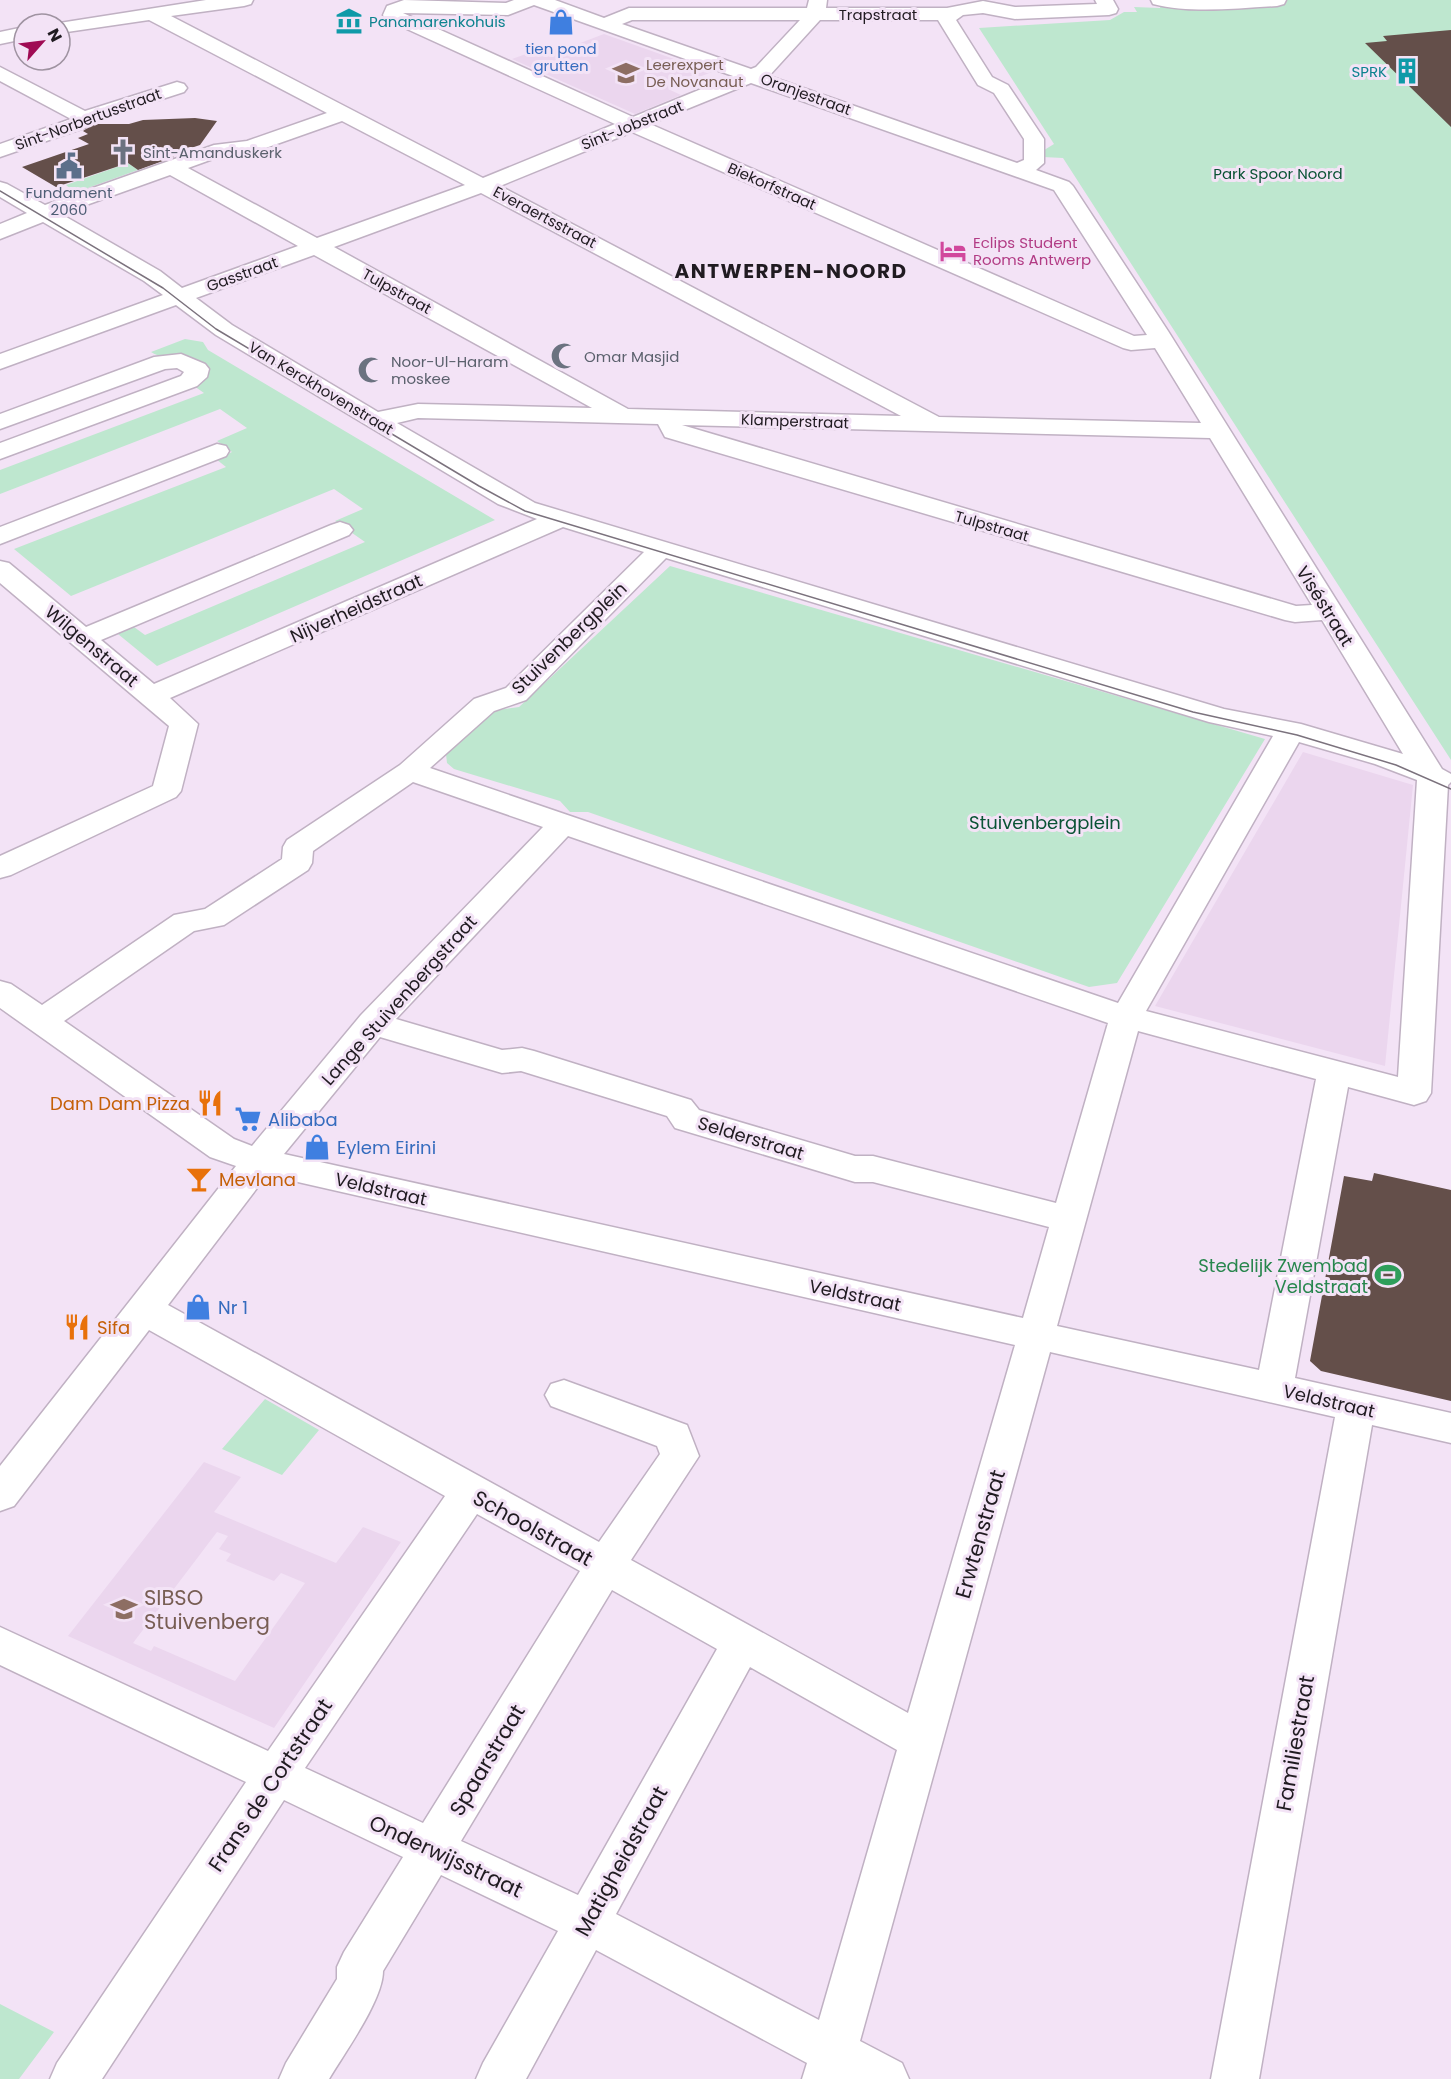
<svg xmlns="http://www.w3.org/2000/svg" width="1451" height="2079" viewBox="0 0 1451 2079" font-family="Poppins,sans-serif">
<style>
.built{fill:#ebd6ee;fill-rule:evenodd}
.green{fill:#bee7cf}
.building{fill:#644f4a}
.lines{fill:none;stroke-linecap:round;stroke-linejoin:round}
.minor-casing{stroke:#c0b1c3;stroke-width:3}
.minor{fill:#fff;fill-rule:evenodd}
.tram{stroke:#7b727d;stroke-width:1.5}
.labels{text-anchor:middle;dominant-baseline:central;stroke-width:6;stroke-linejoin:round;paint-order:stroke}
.far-street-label{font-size:15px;fill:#201b21;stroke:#f3e3f6}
.far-culture-label{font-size:15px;fill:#0d838f;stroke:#f3e3f6;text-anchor:start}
.far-shop-label{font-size:15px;fill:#366cbe;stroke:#f3e3f6}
.far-education-label{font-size:15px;fill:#785e54;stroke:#f3e3f6;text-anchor:start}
.far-worship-label{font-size:15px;fill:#5b616d;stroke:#f3e3f6;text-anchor:start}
.far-park-label{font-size:15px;fill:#0a5335;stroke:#f3e3f6}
.far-service-label{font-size:15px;fill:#4e5e75;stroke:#f3e3f6}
.far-hotel-label{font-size:15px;fill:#b23c85;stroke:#f3e3f6;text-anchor:start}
.street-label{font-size:18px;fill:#201b21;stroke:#f3e3f6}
.park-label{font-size:18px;fill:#0a5335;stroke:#f3e3f6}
.food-label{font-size:18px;fill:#c56008;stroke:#f3e3f6;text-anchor:start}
.shop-label{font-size:18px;fill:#366cbe;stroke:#f3e3f6;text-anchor:start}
.leisure-label{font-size:18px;fill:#27864d;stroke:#f3e3f6;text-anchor:end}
.far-district-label{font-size:20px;font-weight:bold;letter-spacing:1.5px;fill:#201b21;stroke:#f3e3f6}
.near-street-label{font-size:21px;fill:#201b21;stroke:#f3e3f6}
.near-education-label{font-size:21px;fill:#785e54;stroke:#f3e3f6;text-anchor:start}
</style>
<rect width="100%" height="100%" fill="#f3e3f6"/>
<path class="built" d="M604 34 674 59 712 72 668 89 681 95 635 114 512 59 548 46 559 51Z
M1303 752 1413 785 1385 1066 1155 1006Z
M204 1462 241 1477 214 1512 336 1563 363 1527 401 1542 274 1728 68 1636ZM217 1532 228 1536 219 1549 231 1554 226 1561 274 1581 281 1573 305 1583 235 1681 154 1646 151 1651 133 1643Z"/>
<path class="green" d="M1161 0H1451V760L1063 158 1043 157 1041 152 1054 144 979 28 1110 20 1124 12H1137L1134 7 1160 8Z
M128 163 138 170 82 190H72L66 185Z
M185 339 203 342 208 350 495 520 157 666 118 634 134 627 145 635 365 542 335 521 363 509 334 489 71 596 14 549 226 467 216 459 232 452 217 441 247 428 220 409 0 494V470L204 393 194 386 205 379 203 364C185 353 167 362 151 352Z
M670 566 1265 739 1117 983 1089 987 588 812H570L560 801 454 769 447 763 446 754 489 711 519 707Z
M265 1399 319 1430 282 1475 222 1449Z
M0 2004 54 2032 19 2079H0Z"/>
<path class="building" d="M1451 30V127L1365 43 1387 41 1383 36Z
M195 118 217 121 200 145 170 155 174 157 138 170 128 163 56 187 22 167 89 144 78 138 88 134 83 131 93 124H129L143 120Z
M1374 1173 1451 1190V1401L1321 1371 1310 1361 1344 1176 1372 1181Z"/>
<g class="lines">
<g class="minor-casing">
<path id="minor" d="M206 0H253L251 4 244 6 171 16 483 178 615 124 385 19 383 15 387 6 404 0 506 3 514 0H555L604 18 629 8H807L809 0H827L826 8H947L983 1 1015 7 1097 4 1095 0H1113L1118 9 1116 13 1109 15 1015 19 983 13 963 15 956 20 992 77 1008 85 1044 139V163L1036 170 1069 182 1073 186 1168 331 1442 769 1451 774V782L1448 785 1431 1093 1426 1101 1414 1105 1348 1087 1295 1378 1451 1413V1443L1372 1425 1259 2079H1211L1335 1417 1050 1352 860 2041 902 2063 909 2079H802L807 2063 596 1950 526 2079H476L483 2063 558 1931 441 1875 383 1971C383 2000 345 2052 329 2079H279L286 2063 337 1979V1967L344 1952 403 1857 284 1800 102 2079H50L57 2063 246 1782 0 1665V1627L268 1751 445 1496 149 1330 14 1506 0 1511V1466L236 1166 210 1157 0 1008V981L11 984 42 1005 174 915 205 909 282 859 283 847 287 840 400 765 474 699 506 688 644 552 563 527 170 698 198 724 181 791 176 797 11 875 0 878V856L153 786 169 726 0 583V561L9 563 86 627 331 525 340 522 349 525 353 530 349 535 101 640 154 684 537 519 498 504 216 335 176 305 0 369V354L163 295 144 281 43 222 0 239V224L27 213 0 197V182L7 184 45 205 214 145 247 141 327 113 149 20 60 33V24H53ZM534 5 733 76 633 117 403 13 508 15ZM632 20H800L756 67 751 69 622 24ZM820 20H938L978 85 994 93 1024 139V160L1017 163 769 76ZM751 83 1054 190 1147 335 1134 336 650 124ZM342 121 465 185 317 238 188 168 224 155 257 151ZM632 132 1123 348 1131 350 1155 348 1201 423 939 417 500 186ZM170 175 298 246 182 288 160 271 61 214ZM481 193 901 416 628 409 334 247ZM314 255 592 408 418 404 378 412 232 325 196 298ZM418 418 658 424 665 437 1285 620 1295 622 1322 620 1403 754 1301 724 1224 709 535 503 397 423ZM682 425 1210 438 1312 605 1296 606ZM666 558 1209 722 1273 736 1118 1003 430 768 494 711 526 700ZM1299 742 1375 764 1417 780 1398 1077 1146 1011ZM413 782 543 827 361 1015 252 1146 234 1139 64 1021 194 931 224 925 308 870 312 863 313 851ZM568 836 1108 1023 1056 1203 873 1156H855L699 1110 691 1100 534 1051 522 1048 502 1050 396 1019ZM1138 1031 1316 1079 1259 1370 1057 1326ZM380 1037 502 1073 521 1071 667 1116 675 1128 855 1182H873L1049 1227 1023 1318 284 1154ZM267 1175 1015 1345 908 1713 631 1560 699 1456 687 1425 564 1380 551 1384 545 1395 551 1406 657 1446 660 1454 599 1542 168 1305ZM477 1514 580 1571 423 1823 305 1768ZM612 1590 717 1649 578 1895 461 1841ZM750 1667 897 1750 819 2020 616 1914Z
M1151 0H1286L1284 4 1277 6C1236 8 1193 14 1153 4Z
M24 27V39L0 44V32Z
M0 67 85 111 177 82 184 84 187 88 184 92 91 122 87 127 0 157V144L71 119 0 81Z
M181 354 205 364 209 369 207 377 197 386 0 459V443L181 376 184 372 177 368 165 369 0 429V414L154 357Z
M217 444 226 446 229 451 226 456 0 544V527Z"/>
</g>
<use href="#minor" class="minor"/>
<path class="tram" d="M0 191 163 288 216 329 479 486 525 511 1193 712 1297 735 1396 765 1451 789"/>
</g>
<defs>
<g id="museum-bare" transform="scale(2.07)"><path d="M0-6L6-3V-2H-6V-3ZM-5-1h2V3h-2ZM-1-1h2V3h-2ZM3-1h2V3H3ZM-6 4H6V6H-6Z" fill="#0f9aa8" stroke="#f3e3f6" stroke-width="2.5" paint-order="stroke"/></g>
<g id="shop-bare" transform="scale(2.07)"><path d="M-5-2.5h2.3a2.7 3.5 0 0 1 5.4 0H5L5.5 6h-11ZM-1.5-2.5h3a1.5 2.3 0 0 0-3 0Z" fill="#3f7fe0" stroke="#f3e3f6" stroke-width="2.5" paint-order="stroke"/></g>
<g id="building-bare" transform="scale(2.07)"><path d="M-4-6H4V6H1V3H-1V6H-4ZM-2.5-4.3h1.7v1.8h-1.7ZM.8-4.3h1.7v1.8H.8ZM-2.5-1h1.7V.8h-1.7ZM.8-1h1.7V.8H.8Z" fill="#0f9aa8" stroke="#f3e3f6" stroke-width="2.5" paint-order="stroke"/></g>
<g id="school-bare" transform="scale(2.07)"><path d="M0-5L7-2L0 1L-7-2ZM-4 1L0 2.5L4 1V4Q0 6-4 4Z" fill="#8d6e63" stroke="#f3e3f6" stroke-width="2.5" paint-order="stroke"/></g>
<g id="church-bare" transform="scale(2.07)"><path d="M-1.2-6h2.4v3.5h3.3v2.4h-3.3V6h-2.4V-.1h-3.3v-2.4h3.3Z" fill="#6b7280" stroke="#f3e3f6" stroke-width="2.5" paint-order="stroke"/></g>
<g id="civic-bare" transform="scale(2.07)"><path d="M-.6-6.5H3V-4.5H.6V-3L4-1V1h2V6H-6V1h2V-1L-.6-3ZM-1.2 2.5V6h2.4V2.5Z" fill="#5c6f8a" stroke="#f3e3f6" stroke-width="2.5" paint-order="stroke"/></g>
<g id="hotel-bare" transform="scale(2.07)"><path d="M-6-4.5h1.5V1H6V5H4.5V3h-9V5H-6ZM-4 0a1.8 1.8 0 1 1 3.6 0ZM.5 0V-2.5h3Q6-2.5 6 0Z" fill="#d1479c" stroke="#f3e3f6" stroke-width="2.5" paint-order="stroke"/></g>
<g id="mosque-bare" transform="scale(2.07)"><path d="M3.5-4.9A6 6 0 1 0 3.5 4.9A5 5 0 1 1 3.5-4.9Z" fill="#6b7280" stroke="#f3e3f6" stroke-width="2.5" paint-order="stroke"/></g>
<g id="restaurant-bare" transform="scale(2.07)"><path d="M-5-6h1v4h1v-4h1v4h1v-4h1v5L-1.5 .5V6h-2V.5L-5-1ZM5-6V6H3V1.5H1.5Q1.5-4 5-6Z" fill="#e8710a" stroke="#f3e3f6" stroke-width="2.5" paint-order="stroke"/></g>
<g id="supermarket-bare" transform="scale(2.07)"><path d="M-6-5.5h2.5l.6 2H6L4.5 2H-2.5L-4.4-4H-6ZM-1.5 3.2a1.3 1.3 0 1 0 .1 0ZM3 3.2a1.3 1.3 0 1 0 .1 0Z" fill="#3f7fe0" stroke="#f3e3f6" stroke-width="2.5" paint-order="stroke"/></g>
<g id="bar-bare" transform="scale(2.07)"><path d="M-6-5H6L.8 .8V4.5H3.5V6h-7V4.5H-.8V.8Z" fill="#e8710a" stroke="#f3e3f6" stroke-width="2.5" paint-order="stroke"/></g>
<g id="stadium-bare" transform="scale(2.07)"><path d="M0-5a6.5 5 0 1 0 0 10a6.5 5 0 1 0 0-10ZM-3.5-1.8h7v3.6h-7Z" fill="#2e9e5b" stroke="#f3e3f6" stroke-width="2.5" paint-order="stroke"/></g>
</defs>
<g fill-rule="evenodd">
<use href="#museum-bare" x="349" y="21"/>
<use href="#shop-bare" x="561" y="22"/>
<use href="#building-bare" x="1407" y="71"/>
<use href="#school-bare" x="626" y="73"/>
<use href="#church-bare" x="123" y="152"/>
<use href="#civic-bare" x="69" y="166"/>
<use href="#hotel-bare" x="953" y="251"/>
<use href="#mosque-bare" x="564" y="356"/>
<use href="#mosque-bare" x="371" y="370"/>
<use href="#restaurant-bare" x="210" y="1103"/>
<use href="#supermarket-bare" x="248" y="1119"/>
<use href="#shop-bare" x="317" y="1147"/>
<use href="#bar-bare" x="199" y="1179"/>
<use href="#stadium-bare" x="1388" y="1275"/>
<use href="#shop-bare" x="198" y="1307"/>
<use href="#restaurant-bare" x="77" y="1327"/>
<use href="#school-bare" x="124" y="1609"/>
</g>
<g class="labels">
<g class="far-street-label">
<text x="878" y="14">Trapstraat</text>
<text transform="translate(806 94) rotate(20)">Oranjestraat</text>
<text transform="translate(88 119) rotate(-20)">Sint-Norbertusstraat</text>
<text transform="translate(632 125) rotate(-22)">Sint-Jobstraat</text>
<text transform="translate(772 186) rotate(24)">Biekorfstraat</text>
<text transform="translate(545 217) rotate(28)">Everaertsstraat</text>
<text transform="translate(242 274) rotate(-20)">Gasstraat</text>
<text transform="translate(397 291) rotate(29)">Tulpstraat</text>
<text transform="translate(321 388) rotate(31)">Van Kerckhovenstraat</text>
<text transform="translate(795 421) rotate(2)">Klamperstraat</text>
<text transform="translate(992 526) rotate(16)">Tulpstraat</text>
</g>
<g class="far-culture-label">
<text x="369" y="21">Panamarenkohuis</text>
<text x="1387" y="71" text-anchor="end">SPRK</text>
</g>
<g class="far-shop-label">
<text x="561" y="48">tien pond<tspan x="561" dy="17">grutten</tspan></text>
</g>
<g class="far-education-label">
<text x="646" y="64">Leerexpert<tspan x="646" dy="17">De Novanaut</tspan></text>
</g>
<g class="far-worship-label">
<text x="143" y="152">Sint-Amanduskerk</text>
<text x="584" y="356">Omar Masjid</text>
<text x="391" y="361">Noor-Ul-Haram<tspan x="391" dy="17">moskee</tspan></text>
</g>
<g class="far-park-label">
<text x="1278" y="173">Park Spoor Noord</text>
</g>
<g class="far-service-label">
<text x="69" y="192">Fundament<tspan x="69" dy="17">2060</tspan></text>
</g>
<g class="far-hotel-label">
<text x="973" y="242">Eclips Student<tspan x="973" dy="17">Rooms Antwerp</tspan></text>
</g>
<g class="street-label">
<text transform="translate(1325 606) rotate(58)">Viséstraat</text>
<text transform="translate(356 608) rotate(-24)">Nijverheidstraat</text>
<text transform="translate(569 638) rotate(-44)">Stuivenbergplein</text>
<text transform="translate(92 646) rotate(40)">Wilgenstraat</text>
<text transform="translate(399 1000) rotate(-48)">Lange Stuivenbergstraat</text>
<text transform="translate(751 1138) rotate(17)">Selderstraat</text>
<text transform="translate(381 1189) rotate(13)">Veldstraat</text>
<text transform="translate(855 1295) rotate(12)">Veldstraat</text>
<text transform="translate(1329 1401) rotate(13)">Veldstraat</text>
</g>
<g class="park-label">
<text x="1045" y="822">Stuivenbergplein</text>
</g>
<g class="food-label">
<text x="190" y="1103" text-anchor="end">Dam Dam Pizza</text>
<text x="219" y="1179">Mevlana</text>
<text x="97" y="1327">Sifa</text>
</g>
<g class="shop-label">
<text x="268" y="1119">Alibaba</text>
<text x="337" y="1147">Eylem Eirini</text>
<text x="218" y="1307">Nr 1</text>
</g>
<g class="leisure-label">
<text x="1368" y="1265">Stedelijk Zwembad<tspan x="1368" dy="21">Veldstraat</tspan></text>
</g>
<g class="far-district-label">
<text x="791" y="271">ANTWERPEN-NOORD</text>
</g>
<g class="near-street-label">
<text transform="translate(533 1528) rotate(29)">Schoolstraat</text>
<text transform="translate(980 1534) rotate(-74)">Erwtenstraat</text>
<text transform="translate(1295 1743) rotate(-80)">Familiestraat</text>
<text transform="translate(487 1760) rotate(-59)">Spaarstraat</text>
<text transform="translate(270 1785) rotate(-56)">Frans de Cortstraat</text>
<text transform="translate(446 1856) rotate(25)">Onderwijsstraat</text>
<text transform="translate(621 1861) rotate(-61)">Matigheidstraat</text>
</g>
<g class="near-education-label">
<text x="144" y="1597">SIBSO<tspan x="144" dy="24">Stuivenberg</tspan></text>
</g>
</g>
<g transform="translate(42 42) rotate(62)"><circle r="28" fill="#f3e3f6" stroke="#9f93a1" stroke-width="1.5"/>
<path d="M0-4.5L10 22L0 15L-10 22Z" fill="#9f0b54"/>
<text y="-9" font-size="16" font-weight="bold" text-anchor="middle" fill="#201b21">N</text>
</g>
</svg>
